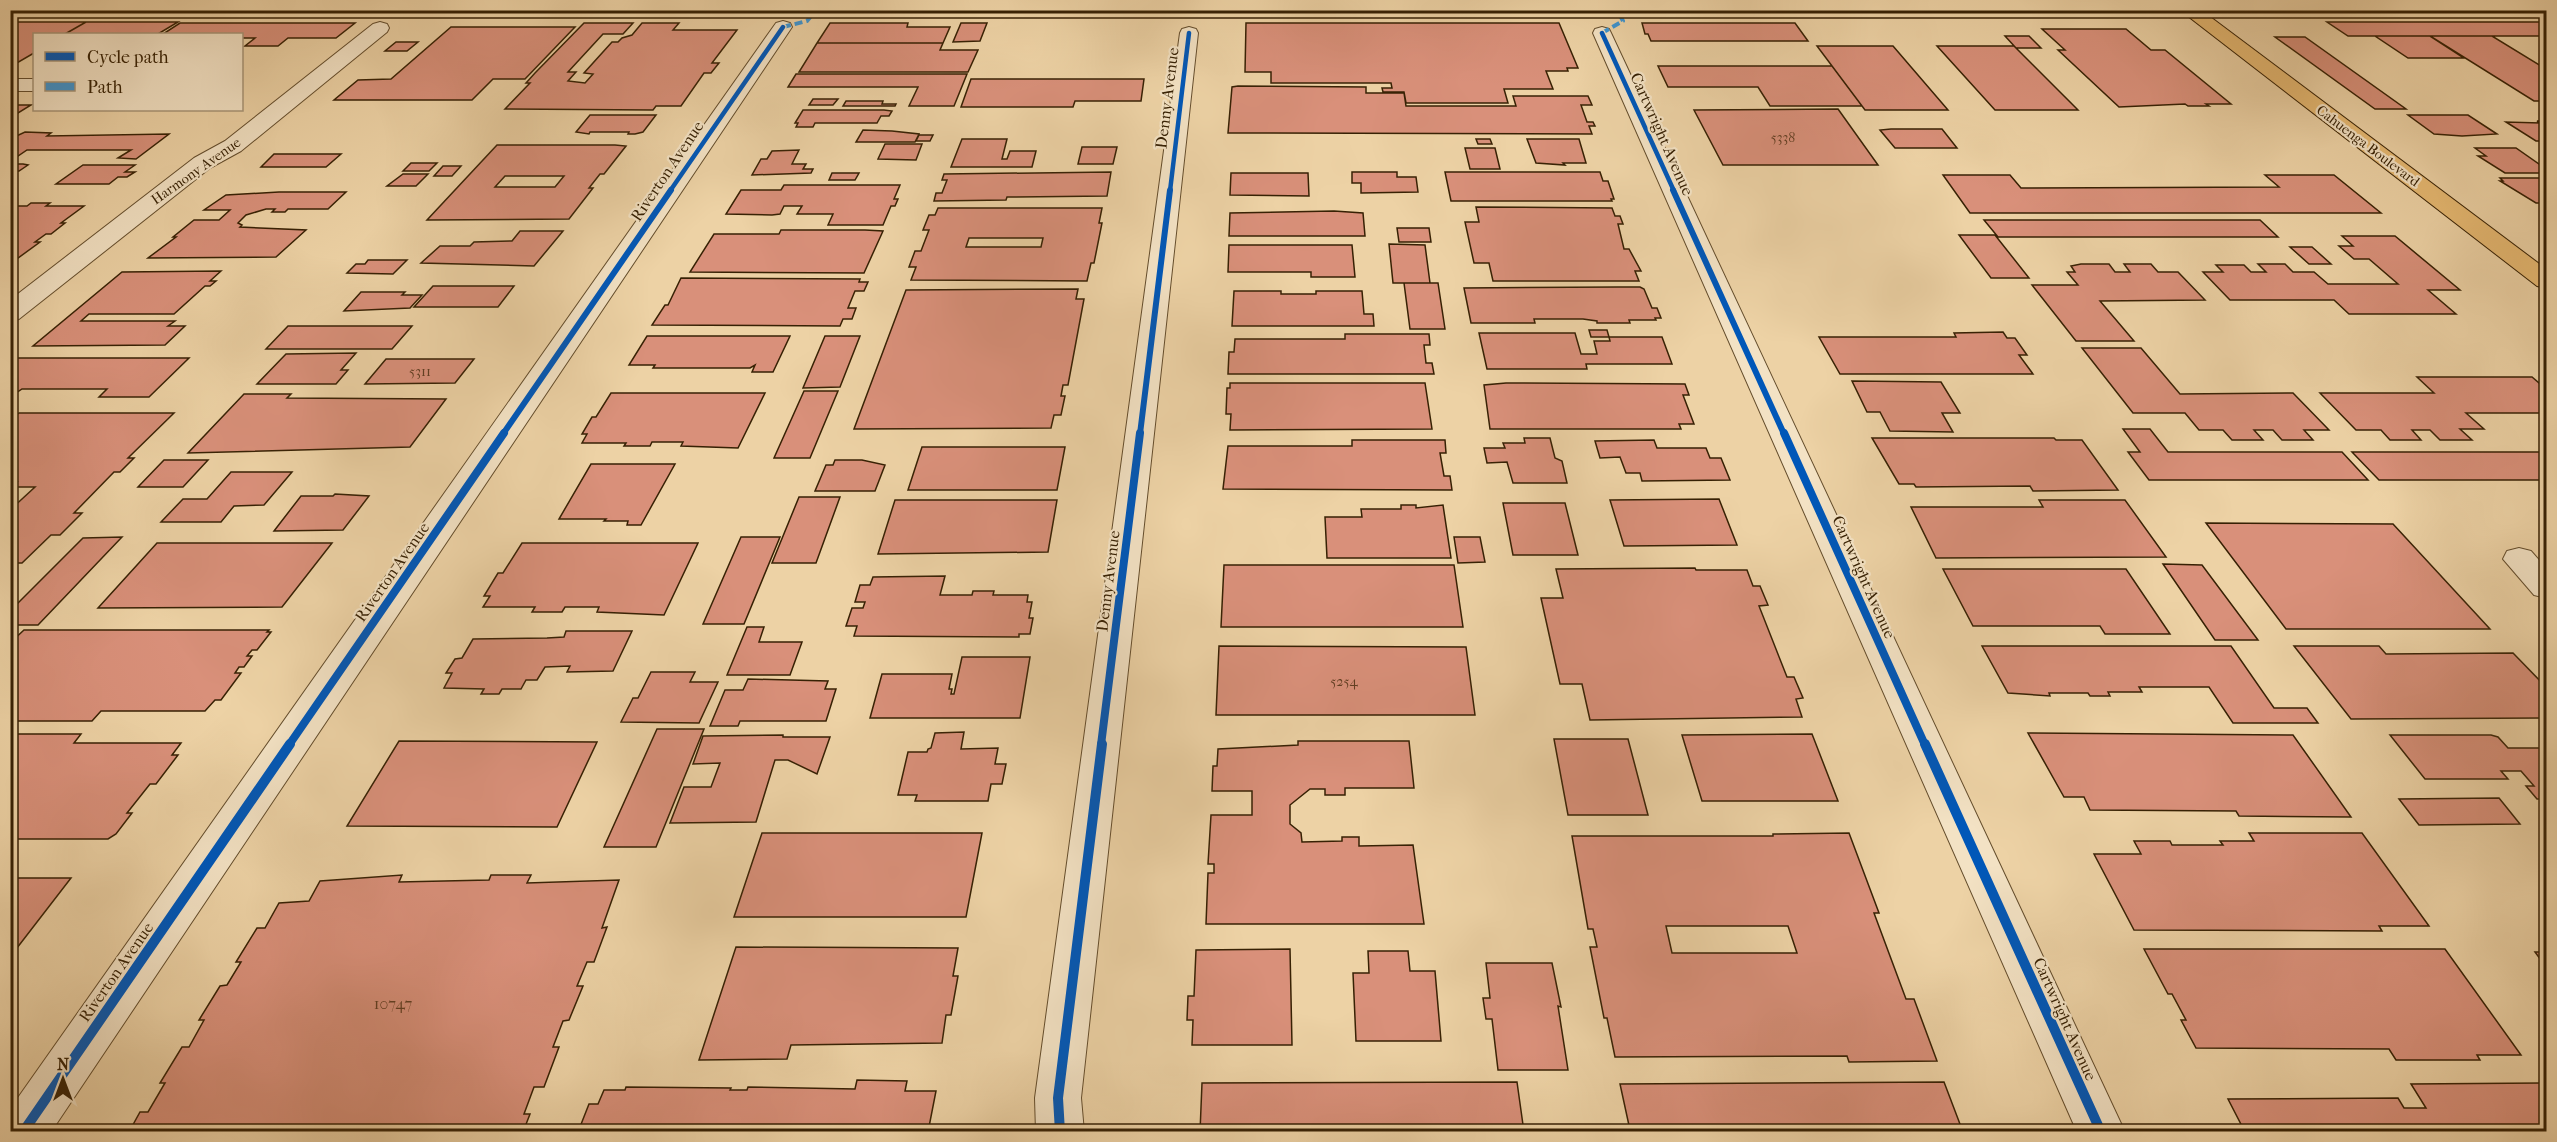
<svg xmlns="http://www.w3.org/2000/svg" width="2557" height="1142" viewBox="0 0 2557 1142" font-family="'IM FELL French Canon',serif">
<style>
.building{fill:#d9907a;stroke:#372104;stroke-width:1.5;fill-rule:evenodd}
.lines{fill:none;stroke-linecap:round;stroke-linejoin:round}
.minor-casing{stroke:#644d2c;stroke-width:2}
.major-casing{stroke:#372104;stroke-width:2}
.minor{fill:#f3e2c4;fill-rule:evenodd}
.major{fill:#e6b972;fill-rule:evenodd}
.quiet{stroke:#3e95d1;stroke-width:4;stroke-dasharray:8 4;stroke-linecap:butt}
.cycleway-far3-casing{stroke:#f3e2c4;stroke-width:7}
.cycleway-far2-casing{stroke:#f3e2c4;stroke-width:9}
.cycleway-far1-casing{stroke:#f3e2c4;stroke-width:11}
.cycleway-casing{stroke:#f3e2c4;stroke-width:14}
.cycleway-far3{stroke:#0057b8;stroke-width:4.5}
.cycleway-far2{stroke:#0057b8;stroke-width:6}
.cycleway-far1{stroke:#0057b8;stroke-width:8}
.cycleway{stroke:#0057b8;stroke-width:10}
.labels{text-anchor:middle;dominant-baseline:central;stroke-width:4.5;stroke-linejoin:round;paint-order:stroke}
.number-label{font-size:14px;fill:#603d22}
.far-street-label{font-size:14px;fill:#372104;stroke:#f3e2c4}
.street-label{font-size:16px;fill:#372104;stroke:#f3e2c4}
.near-number-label{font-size:16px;fill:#603d22}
</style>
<rect width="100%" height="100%" fill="#edd2a5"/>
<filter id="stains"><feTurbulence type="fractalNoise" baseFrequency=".00333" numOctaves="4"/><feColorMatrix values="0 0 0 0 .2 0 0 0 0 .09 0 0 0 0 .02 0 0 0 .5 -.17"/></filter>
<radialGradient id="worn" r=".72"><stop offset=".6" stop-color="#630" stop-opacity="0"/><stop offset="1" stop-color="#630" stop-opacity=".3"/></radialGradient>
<path class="building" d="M13 22H86L65 34H34V53L10 67V24Z
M86 22H178L158 34H65Z
M2327 22H2546V36H2348Z
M180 23H355L336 38H288L278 46H245L255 38H242V34H163Z
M584 23H633L623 34H603L568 72H576L568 81 585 83 593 74 584 73 612 42H618L622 38 632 35 642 23H679L673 30H737L712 63H719L711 73H704L681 106H656L653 110 505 109 530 83H526L535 73Z
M830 23H908L907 27H950L943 43H817Z
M961 23H987L980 41 953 42Z
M1246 23H1559L1578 68H1567L1568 71H1546L1553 89H1504L1508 103H1406L1404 92H1383L1382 88H1392L1391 83H1271V72H1245Z
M1642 23H1795L1808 41H1651L1648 34H1645Z
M451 27H575L525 79H493L472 100H334L358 80 391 79Z
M2042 29H2126L2151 50H2165L2231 104H2206L2209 106H2188L2185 104 2119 107 2058 50H2065Z
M2005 36H2029L2041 48H2016Z
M2375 36H2430L2464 58H2408Z
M2430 36H2492L2546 69V101H2534Z
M2275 37H2305L2406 109H2375Z
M396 42H418L407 51H385Z
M817 43H943L940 50H978L968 72H799Z
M1817 46H1893L1948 110H1865Z
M1937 46H2014L2078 110H1995Z
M1658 66H1832L1862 106H1770L1758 87H1668Z
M796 74H967L954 106H909L918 87H788Z
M971 79H1144L1141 101H1075L1073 107H961Z
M1238 86 1366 87V93H1404L1406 106H1516L1513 96H1588L1592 105H1581L1587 122H1593L1595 126H1589L1592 134 1228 133 1232 87Z
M813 99H838L833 105H809Z
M846 101H883L882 104H896L895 106H843Z
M10 105H31L10 118Z
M1838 109 1878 165H1723L1694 110Z
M803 110H884L892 111 889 116H881L877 123H815L813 127H796L798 123H795Z
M590 115H656L643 132 635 134H628L629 132H590L589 134 576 132Z
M2408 115H2468L2497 134 2462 136 2434 134Z
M2537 121H2546V141H2536L2506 122 2541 123Z
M1891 129H1942L1957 148H1895L1880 130Z
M863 130 892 131 919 134 915 142H856Z
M25 132 51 133 47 136 169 134 136 159 118 158 131 150H27L18 156H11L10 139Z
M919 135H933L930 141H916Z
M962 139H1007L1002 159H1007L1010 151H1036L1032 167H951Z
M1476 139H1490L1492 144H1478Z
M1527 139H1579L1586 163H1563L1565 165 1536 163Z
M885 144H922L916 160 878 159Z
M497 145H615L626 146 604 174H600L589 188H593L569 219 427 220ZM505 176H564L555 187H495Z
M1082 147H1117L1113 164H1078Z
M1465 148H1495L1500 169H1470Z
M2475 148H2516L2546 169V173H2505L2478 156H2486Z
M799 150 792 164H806L803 169H813L811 173 752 175 761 159H767L772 151Z
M274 154H341L326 167H261Z
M411 163H437L429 171H403Z
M10 164H23L28 165 19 171 10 172Z
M83 165H135L125 172H135L127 177H118L109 184H56Z
M443 166H461L452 176H434Z
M1111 172 1107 196 1007 197 1006 200 934 201 936 193H942L947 180H942L944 174Z
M1352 172H1397V177H1416L1418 192 1361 193V183H1352Z
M1445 172H1600L1603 181H1608L1614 199H1611L1612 201H1451Z
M832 173H859L855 180H829Z
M1231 173H1308L1309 196 1230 195Z
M403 174H428L416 186H387Z
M1943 175H2010L2021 188 2279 187 2265 175H2334L2381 213H1970Z
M2500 178H2546V203H2536L2500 181H2503Z
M784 185H900L894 199H898L895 206H891L883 225H828L833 214H797L802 206H784L780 214 772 215 726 214 741 190H781Z
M279 192H346L328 209H288L285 212H272L275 209H266L246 215 238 223 242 225 240 227 306 230 276 257 148 258 176 237H173L194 220H219L230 210H204L226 195Z
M31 203H50L46 206H84L61 223H65L51 234H46L35 242H40L14 261H10V206H27Z
M1476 207 1612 208 1615 216H1620L1623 224H1618L1624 249H1629L1641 271H1635L1639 281H1493L1489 263H1474L1465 222H1479Z
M938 208H1102L1099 223H1102L1094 263H1091L1087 281 911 280 916 267H909L915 251H921L929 230H923L929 215H935ZM969 238H1043L1041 247H966Z
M1334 211 1363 213 1365 236H1229L1230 213Z
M1984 220H2260L2278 237H1998Z
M1397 228H1429L1431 242H1399Z
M781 230H865L883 231 864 273 690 272 714 234H779Z
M520 231H563L534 266 421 263 440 246H470L474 242 512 241Z
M1959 235H1995L2029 278H1991Z
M2342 236H2395L2460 290H2428L2456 314H2349L2334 300H2230L2203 272H2223L2216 265H2244L2251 272H2266L2258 264H2285L2293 272H2314L2328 284H2398L2369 259H2354L2339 246H2353Z
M1389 244 1425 245 1430 283H1393Z
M1229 245H1352L1355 277H1311V272H1228Z
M2290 247H2312L2331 264H2309Z
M368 260H407L393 274 347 273 356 264H365Z
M2081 264H2109L2115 272H2130L2124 264H2151L2158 272H2178L2205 300 2100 301 2134 341H2076L2032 285H2078L2067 272H2075L2071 266Z
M221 271 210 281H216L210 286H205L174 314H89L81 321H175L168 326H185L165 345 33 346 122 272Z
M681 278 860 279 859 282H868L864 291H855L848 308H856L852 319H843L840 326 652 325 665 305H668Z
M1404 283H1438L1445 329H1410Z
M433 286H514L498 307H414Z
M1618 287H1640L1644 289 1652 308H1657L1661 318H1655L1656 320H1629L1630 323H1597V321L1583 319H1534L1535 323H1471L1464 288Z
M1078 289 1076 299H1084L1068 385H1063L1061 396H1065L1061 415H1054L1051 428 854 429 906 290Z
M1234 291H1281V294H1316V291H1362L1364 314H1373L1374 326H1232Z
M361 292H405L402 295H422L410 308 344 311Z
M288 326H412L392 349H266Z
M1589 330H1607L1609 337H1591Z
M2003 332 2007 338H2015L2027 355H2019L2033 374H1840L1819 337H1956L1954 333Z
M1479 333H1575L1581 354H1597L1594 341H1610L1609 337H1662L1672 364H1586L1587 369H1487Z
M1345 334H1429L1430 345H1424L1426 363H1432L1434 374H1228L1229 352H1234L1235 339H1345Z
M647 336H790L773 372H752L755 365 750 368H653L655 365H629Z
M825 336H860L840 387 803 388Z
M2082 348H2141L2180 394 2293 393 2329 430H2304L2313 440H2282L2273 430H2254L2263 440H2232L2223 430H2199L2185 413H2133Z
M356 353 341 370H348L336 384H257L286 354Z
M12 358H189L149 397H99L107 389H22L10 397Z
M386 359H474L455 383 365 384Z
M2417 377H2532L2546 389V413H2466L2484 429H2460L2472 440H2440L2430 430H2412L2421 440H2390L2381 430H2356L2320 393H2434Z
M1852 381 1941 382 1960 413H1942L1953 432 1890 431 1880 412H1867Z
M1230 383H1425L1432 429 1230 430 1231 414H1226L1227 388H1230Z
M1506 383 1685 384 1689 395H1683L1694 424H1679L1681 429H1490L1484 385Z
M804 391H838L810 458H774Z
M611 393H765L738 448 681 446 683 442H652L650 446H624L626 443H582L587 434H582L592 417H596Z
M244 394H291L287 398 446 399 410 447 188 453Z
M19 413H174L128 458H134L120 472H114L74 513H82L60 535H51L22 563H10V510L35 487H12L17 482H10V420Z
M2123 429H2150L2168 452H2342L2368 480H2149L2128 452H2140Z
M1524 438H1550L1555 458 1562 461 1567 483H1513L1507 462 1487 463 1484 448H1505L1503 443H1525Z
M1872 438H2054L2056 440H2082L2118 490 2033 491 2030 486 1916 487 1914 484H1899Z
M1352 440H1445L1446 453H1440L1444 476H1450L1452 490 1223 489 1228 446H1352Z
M1654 440 1657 448H1706L1710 458H1721L1730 480 1642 481 1640 473H1626L1620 457 1600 458 1595 441Z
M922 447H1065L1057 490H908Z
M2352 452H2546V480H2379Z
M164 460H208L183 487H138Z
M835 460H862L885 465 875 491H815L826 465H833Z
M591 464H675L641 525H627L628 521H604L606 519H559Z
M231 472H292L264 505 234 506 221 522H161L183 499H207Z
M335 494 369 496 343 530 274 531 301 496H333Z
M799 497H840L816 563H772Z
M1719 499 1737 545 1624 546 1610 500Z
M895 500H1057L1048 552 878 554Z
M2039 500H2125L2166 557 1936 558 1911 507H2043Z
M1503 503H1565L1578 555H1513Z
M1401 505H1416V508L1443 505 1451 558H1327L1325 517H1362L1361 509H1401Z
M2206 523 2393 524 2490 629H2286Z
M122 537 38 625H10V611L83 538Z
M741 537H780L744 624H703Z
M1454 537H1480L1485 562 1458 563Z
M157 543H332L282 607 98 608Z
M522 543H698L664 615 597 612 599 607H565L562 612H532L535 607H483L490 596H484L498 573H503Z
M2163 564 2202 565 2258 640H2215Z
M1224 565H1454L1463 627H1221Z
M1695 568 1696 570H1747L1753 586H1760L1768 605 1759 606 1787 677H1794L1803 698 1796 699 1802 717 1590 720 1582 684H1560L1541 598H1563L1556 569Z
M1943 569H2126L2170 634H2105L2100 626H1973Z
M945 576 940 595H972L973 591H994L993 595H1028L1027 602H1032L1029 618H1033L1030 634H1019V637L854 636 857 626H846L852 608H863L865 602H855L860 585H870L873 577Z
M747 627H764L759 642H802L790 675H727Z
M24 630H269L267 632H271L257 650H252L247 656H252L244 667H239L235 673H241L221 700H215L205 711H101L92 721H10V643Z
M566 631H632L613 671 567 672 570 666 545 667 537 680H526L521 689H502L499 694H481L484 689 444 688 452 673H446L455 659 462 658 473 639 547 638 564 637Z
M1219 646 1466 647 1475 715H1216Z
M1982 646H2231L2274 708H2307L2318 723H2233L2209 687H2139L2142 692H2108L2110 696H2090L2088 693H2049L2050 696 2008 693Z
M2294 646H2379L2386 654 2513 653 2546 687V718L2351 719Z
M962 657H1030L1020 718H870L882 674H952L949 689H952L951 694H954Z
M651 672H695L690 682H718L699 723 621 722 633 698H638Z
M748 679 828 681 825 689H836L826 721H740L738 726H710L725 690H743Z
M657 729H704L656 847H604Z
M964 732 961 749 998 748 995 764H1006L1002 784H991L988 801H915L917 795H898L908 752H927L928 749 931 748 935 733Z
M2028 733 2293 735 2351 817 2239 816 2236 811 2090 810 2084 797H2064Z
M10 734H81L74 743H181L172 755H178L156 784H150L127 813H132L116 834 108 839H10Z
M1812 734 1838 801H1702L1682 735Z
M783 735V737H830L817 774 788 760H775L756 822 670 823 684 787H711L720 763 693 764 703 736Z
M2390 735H2491L2498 737 2508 748H2546V799H2537L2526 786H2534L2521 771H2501L2508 779H2425Z
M1554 739H1628L1648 815H1568Z
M399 741 597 742 557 827 347 826Z
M1298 741H1409L1414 788H1345V795H1325V789H1310L1290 805V824L1301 833 1302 842 1342 841V837H1359V846L1413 845 1424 924H1206L1208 873H1214V864H1208L1211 815H1252V791H1212L1213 766H1217L1218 749 1298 745Z
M2499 798 2520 824 2419 825 2399 799Z
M762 833H982L966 917H734Z
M1849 833 1879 913H1874L1906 999H1914L1937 1061 1849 1062 1847 1056 1615 1057 1607 1018H1604L1590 947H1597L1593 929H1588L1572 836H1773V834ZM1666 926H1788L1797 953H1672Z
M2249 833H2362L2429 926H2379L2382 931 2134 930 2094 854H2141L2134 841H2170L2172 845H2223L2220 841H2254Z
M402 875 399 882 489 880 491 875H531L527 883 619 880 602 928 607 927 594 962H587L577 986H583L569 1020 563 1021 553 1047H559L544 1087H534L524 1114H530L523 1132H129L140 1112H148L165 1083H160L182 1047H189L204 1020H199L220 986 227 985 241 962H236L257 928H265L279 903 309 901 320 881Z
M10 878H71L10 957Z
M736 947 958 948 953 976H958L951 1015H946L942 1043 791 1045 787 1059 699 1060Z
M1290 949 1292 1045H1192L1193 1020H1187L1188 996H1194L1196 950Z
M2144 949H2445L2521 1055H2477L2480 1060H2396L2389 1049 2196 1048 2181 1020H2186L2172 994H2168Z
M1368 951H1408L1410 971H1435L1441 1041H1356L1353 973H1369Z
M2535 952H2546V967Z
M1486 963H1552L1561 1007 1558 1006 1568 1070H1498L1492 1019H1486L1483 998H1490Z
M857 1080 907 1081 905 1091H936L928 1132H578L589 1104H598L604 1090H625L626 1087 731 1088 730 1090H747L748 1087 855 1089Z
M1517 1082 1524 1132H1200L1202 1083Z
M1944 1082 1963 1132H1624L1630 1130 1620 1084Z
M2546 1083V1132H2245L2228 1099 2398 1098 2404 1108H2426L2411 1084Z"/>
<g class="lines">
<g class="minor-casing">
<path id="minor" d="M783 21 790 23 792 27 51 1132H10V1109L776 23Z
M380 22 387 24 389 28 387 32 241 151 210 168 19 319 10 321V300L194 158 225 141 373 24Z
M1189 27 1196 29 1198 33 1081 1098 1084 1132H1036L1035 1098 1180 33 1182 29Z
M1602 27 1609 29 1611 33 2125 1132H2077L1593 33 1595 29Z
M10 79H34V91H10Z
M2519 548 2531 551 2546 568V598L2534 595 2503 559 2507 551Z"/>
</g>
<g class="major-casing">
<path id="major" d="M2180 10H2201L2546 269V288L2537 286Z"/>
</g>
<use href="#minor" class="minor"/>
<use href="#major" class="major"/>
<path class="quiet" d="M10 13 15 10
M783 27 807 21 816 10
M1602 33 1623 21 1617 10"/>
<g class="cycleway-far3-casing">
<path id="cycleway-far3" d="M1602 33 1674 191
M670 191 783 27
M1170 191 1189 33"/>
</g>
<g class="cycleway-far2-casing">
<path id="cycleway-far2" d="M1673 190 1784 434
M503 434 671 190
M1140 434 1170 190"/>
</g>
<g class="cycleway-far1-casing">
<path id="cycleway-far1" d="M1784 433 1925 745
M289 745 504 433
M1101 745 1140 433"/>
</g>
<g class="cycleway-casing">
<path id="cycleway" d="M1925 744 2101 1132
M23 1132 290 744
M1060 1132 1058 1098 1102 744"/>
</g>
<use href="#cycleway-far3" class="cycleway-far3"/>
<use href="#cycleway-far2" class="cycleway-far2"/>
<use href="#cycleway-far1" class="cycleway-far1"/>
<use href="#cycleway" class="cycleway"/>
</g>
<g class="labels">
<g class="number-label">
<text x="1783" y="137">5338</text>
<text x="420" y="371">5311</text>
<text x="1344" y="681">5254</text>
</g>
<g class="far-street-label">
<text transform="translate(2368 146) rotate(37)">Cahuenga Boulevard</text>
<text transform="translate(196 171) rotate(-35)">Harmony Avenue</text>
</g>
<g class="street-label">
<text transform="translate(1167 98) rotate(-83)">Denny Avenue</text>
<text transform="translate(1662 134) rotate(66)">Cartwright Avenue</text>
<text transform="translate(667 171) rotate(-56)">Riverton Avenue</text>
<text transform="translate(392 572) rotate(-55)">Riverton Avenue</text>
<text transform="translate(1864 577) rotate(66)">Cartwright Avenue</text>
<text transform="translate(1108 581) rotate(-83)">Denny Avenue</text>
<text transform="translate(116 972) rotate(-55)">Riverton Avenue</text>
<text transform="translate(2065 1019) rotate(66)">Cartwright Avenue</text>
</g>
<g class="near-number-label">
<text x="393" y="1003">10747</text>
</g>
</g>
<rect width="2557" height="1142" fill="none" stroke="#edd2a5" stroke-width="36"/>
<rect x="12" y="12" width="2533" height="1118" fill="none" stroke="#372104" stroke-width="3"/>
<rect x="18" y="18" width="2521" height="1106" fill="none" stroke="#372104" stroke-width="1.5"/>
<rect x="33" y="33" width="210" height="78" fill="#f3e2c4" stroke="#a89577" stroke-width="1.5"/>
<rect x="45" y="52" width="30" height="9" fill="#0057b8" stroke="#a89577" stroke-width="1.5"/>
<text x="87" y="63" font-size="18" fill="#372104">Cycle path</text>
<rect x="45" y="82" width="30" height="9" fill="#3e95d1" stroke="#a89577" stroke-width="1.5"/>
<text x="87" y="93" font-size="18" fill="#372104">Path</text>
<g transform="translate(63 1079)" stroke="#f3e2c4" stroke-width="4.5" paint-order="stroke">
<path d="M0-4.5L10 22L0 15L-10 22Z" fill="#372104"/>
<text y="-9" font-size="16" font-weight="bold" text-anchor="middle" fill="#372104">N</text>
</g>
<rect width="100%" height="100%" filter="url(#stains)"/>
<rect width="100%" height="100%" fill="url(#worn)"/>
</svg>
